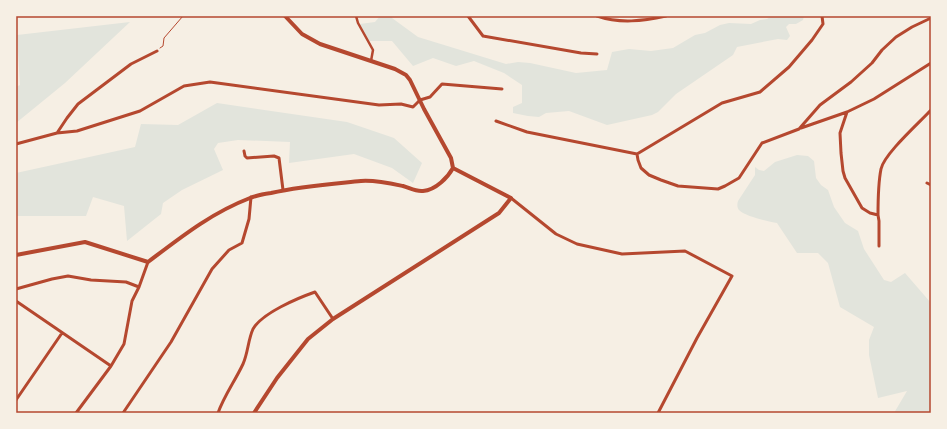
<svg xmlns="http://www.w3.org/2000/svg" width="947" height="429" viewBox="0 0 947 429" font-family="Bitter,serif">
<style>
.green{fill:#e2e4dc}
.lines{fill:none;stroke-linecap:round;stroke-linejoin:round}
.path{stroke:#b5482f;stroke-width:1}
.pedestrian{stroke:#b5482f;stroke-width:2.5}
.minor{stroke:#b5482f;stroke-width:3}
.tertiary{stroke:#b5482f;stroke-width:4}
.neatline{fill:none;stroke:#b5482f;stroke-width:1.5}
</style>
<rect width="100%" height="100%" fill="#f6efe4"/>
<path class="green" d="M380 16H391L392 18 418 37 506 64 518 62 530 63 576 73 607 70 612 52 629 49 651 51 673 48 695 35 705 33 720 25 729 23 751 24 760 20 767 19 772 16H804L803 20 796 24H789L786 27 790 36 787 40 778 39 737 47 733 55 676 94 658 112 652 115 607 125 569 111 546 113 539 117 528 116 513 113V107L522 103V85L504 73 474 61 456 66 433 58 413 66 392 41H369L360 24 375 22Z
M130 22 65 83 16 123V87L20 85 17 35Z
M217 103 347 122 394 138 422 163 413 183 392 168 354 154 289 163 290 142 238 140 218 143 214 149 223 170 182 190 163 203 161 214 127 241 124 206 93 197 86 216H16V173L135 147 141 124 178 125Z
M797 155 808 156 814 161 816 178 821 185 828 190 834 207 845 223 858 231 864 249 884 280 891 282 905 273 931 303V413H894L907 391 878 398 869 355V340L874 327 840 307 828 263 818 253H797L777 223C768 221 746 217 739 210 737 208 737 204 738 201L755 175V167L759 170 764 171 775 162Z"/>
<g class="lines">
<path class="path" d="M160 48 163 46 164 38 183 16"/>
<path class="pedestrian" d="M356 16 358 23 373 50 371 61"/>
<path class="minor" d="M468 16 483 36 581 53 597 54
M597 16C620 24 643 21 666 16
M847 112 840 133 841 153 843 171 845 178 862 208 870 213 878 215C878 200 878 184 881 169 884 154 919 123 931 110
M496 121 527 132 637 154 722 103 760 92 789 67 812 40 823 24 822 16
M801 128 847 112 874 99 931 63
M57 133 67 118 78 104 131 64 157 51
M16 144 57 133 77 131 140 111 184 86 210 82 379 105 401 104 413 107 420 100 430 97 442 84 502 89
M244 151 245 156 247 158 274 156 279 158 283 190
M637 154 638 160 641 168 649 175 661 180 678 186 718 189 725 186 739 178 762 143 799 129 820 105 851 82 872 63 882 50 896 37 912 27 931 18
M927 183 931 185
M511 198 556 234 577 244 622 254 685 251 732 276 697 338 658 413
M878 215 879 221V246
M16 289 52 279 68 276 91 280 126 282 139 287
M16 301 111 366
M16 400 62 333
M76 413 111 366 124 344 132 301 139 287 148 262
M123 413 171 342 212 269 229 250 242 243 249 219 251 197
M218 413C224 396 235 381 243 364 248 353 248 340 253 329 262 313 298 298 315 292L333 319"/>
<path class="tertiary" d="M16 255 85 242 148 262C181 237 211 213 250 198 257 195 264 194 271 193 301 186 331 184 361 181 376 180 389 183 403 186 410 188 416 192 423 191 436 190 448 177 453 168
M254 413 277 378 308 339 333 319 499 213 511 198 453 168 451 158 424 109 410 80 406 75 395 69 320 44 302 34 285 16"/>
</g>
<rect width="947" height="429" fill="none" stroke="#f6efe4" stroke-width="34"/>
<rect x="17" y="17" width="913" height="395" class="neatline"/>
</svg>
